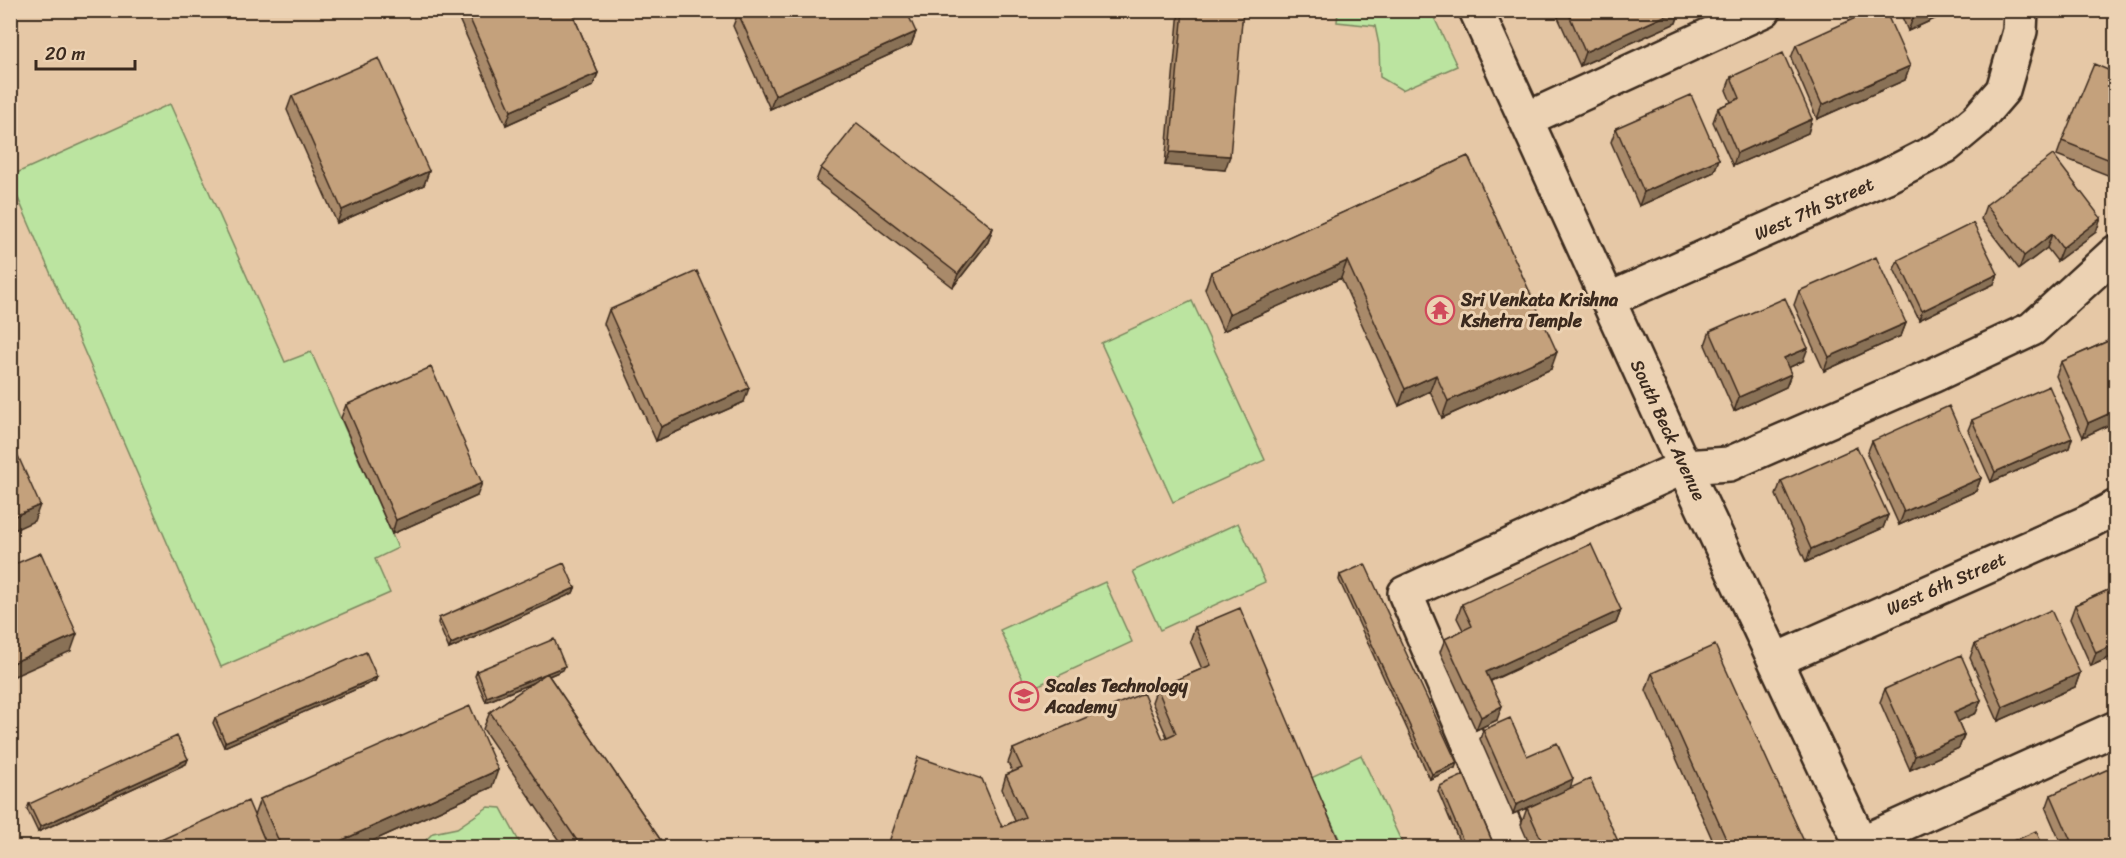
<svg xmlns="http://www.w3.org/2000/svg" width="2126" height="858" viewBox="0 0 2126 858" font-family="Sriracha,sans-serif">
<style>
.green{fill:#bbe4a0;stroke:#7b875f;stroke-width:1.5}
.lines{fill:none;stroke-linecap:round;stroke-linejoin:round}
.minor-casing{stroke:#3b2a1e;stroke-width:38}
.minor{stroke:#ecd2b3;stroke-width:33}
.wall{fill:#a98a6b;stroke:#3b2a1e;stroke-width:1.5}
.shaded-wall{fill:#897157;stroke:#3b2a1e;stroke-width:1.5}
.building{fill:#c4a17c;stroke:#3b2a1e;stroke-width:1.5}
.labels{text-anchor:middle;dominant-baseline:central;stroke-width:6;stroke-linejoin:round;paint-order:stroke}
.street-label{font-size:18px;fill:#3b2a1e;stroke:#ecd2b3}
.poi-label{font-size:18px;font-weight:bold;fill:#3b2a1e;stroke:#ecd2b3;text-anchor:start}
</style>
<rect width="100%" height="100%" fill="#e6c8a6"/>
<filter id="ink" filterUnits="userSpaceOnUse"><feTurbulence type="fractalNoise" baseFrequency=".0167" numOctaves="2"/><feDisplacementMap in="SourceGraphic" scale="12" xChannelSelector="R" yChannelSelector="G"/><feConvolveMatrix kernelMatrix="1 2 1 2 8 2 1 2 1" color-interpolation-filters="sRGB"/></filter>
<g filter="url(#ink)">
<path class="green" d="M1338 11H1431L1457 66 1402 90 1380 77 1379 45 1375 26 1337 22Z
M170 104 285 362 311 352 398 548 375 559 390 593 221 667 11 182 10 176Z
M1192 301 1265 460 1173 502 1101 343Z
M1238 523 1265 582 1160 630 1133 571Z
M1105 582 1132 642 1028 690 1000 630Z
M1361 755 1404 847H1343L1311 778Z
M488 807 501 808 522 847H406L421 845 433 833 457 828Z"/>
<g class="lines">
<g class="minor-casing">
<path id="minor" d="M1476 10 1684 467 1863 848
M1527 119 1764 10
M1608 300 1885 177 1946 146 1977 120 2003 90 2020 31 2021 10
M1776 660 2090 521 2116 507
M1861 843 2116 728
M1514 848 1405 593 1684 467 1729 464 1934 375 2032 329 2116 252"/>
</g>
<use href="#minor" class="minor"/>
</g>
<path class="wall" d="M455 10H571L598 73 593 86 506 125Z
M1179 10H1243L1225 170 1165 165Z
M1559 10H1680L1676 23 1580 66 1557 15Z
M1690 10H1705L1693 16Z
M1899 10H1954L1908 31Z
M738 13 916 32 911 45 770 109 733 26Z
M1796 45 1910 66 1905 80 1817 119 1791 58Z
M2115 73V178L2057 155 2062 141Z
M1731 77 1812 119 1808 133 1733 166 1713 122 1718 108 1731 102 1726 90Z
M292 96 429 171 424 185 337 223 287 110Z
M1616 128 1719 159 1714 172 1639 206 1611 142Z
M1468 156 1551 369 1442 418 1430 391 1399 406 1341 278 1223 331 1205 289 1211 272Z
M821 168 993 228 988 242 953 287 816 181Z
M1986 205 2101 218 2096 232 2057 261 2047 248 2019 269 1981 219Z
M1898 260 1998 274 1994 284 1919 320 1894 269Z
M1799 291 1906 323 1901 336 1824 371 1794 305Z
M609 310 744 402 656 441 604 324Z
M1710 331 1803 361 1788 368 1791 374 1786 387 1734 411 1705 345Z
M2115 338V422L2083 437 2056 376 2061 362Z
M346 405 477 496 392 534 341 418Z
M1972 420 2072 438 2069 448 1991 482 1968 430Z
M1872 441 1981 478 1976 491 1899 525 1867 454Z
M1781 481 1888 515 1883 528 1806 562 1776 495Z
M1340 575 1455 768 1430 779 1339 580Z
M2115 587V655L2091 666 2070 619 2075 605Z
M575 588 573 593 449 649 438 623 439 618Z
M1462 604 1621 610 1616 623 1491 681 1497 720 1476 730 1440 652 1445 639 1463 630 1457 618Z
M1195 627 1342 848 1002 827 1015 821 1002 789 1006 775 1013 773 1008 763 1013 749 1163 739 1167 737 1152 702 1157 688 1202 669 1190 641Z
M1975 644 2080 673 2075 687 1998 721 1970 658Z
M563 670 549 676 666 848H564L483 729 490 712 533 683 486 702 475 676 477 671Z
M1652 673 1807 848H1716L1646 690Z
M377 677 375 681 224 747 213 723 215 718Z
M1885 689 1981 700 1976 713 1958 721 1964 735 1959 748 1910 770 1880 702Z
M1483 730 1527 756 1570 789 1621 848H1531L1521 825 1527 808 1565 791 1513 814 1480 739Z
M188 759 186 764 38 832 27 809 29 804Z
M1440 786 1495 848H1462L1438 791Z
M492 787 357 848H268L254 816 260 799Z
M2051 795 2115 848H2063L2046 809Z"/>
<path class="shaded-wall" d="M1678 10H1680L1676 23 1580 66 1585 52Z
M1695 10H1705L1693 16Z
M1929 10H1954L1908 31 1913 18Z
M916 32 911 45 770 109 775 95Z
M1910 66 1905 80 1817 119 1822 105Z
M598 73 593 86 506 125 511 111Z
M1812 119 1808 133 1733 166 1737 153Z
M1170 152 1230 156 1225 170 1165 165Z
M1719 159 1714 172 1639 206 1644 192Z
M429 171 424 185 337 223 342 210Z
M2101 218 2096 232 2057 261 2062 248Z
M993 228 988 242 953 287 958 274Z
M2052 234 2047 248 2019 269 2024 256Z
M1347 261 1341 278 1223 331 1229 314Z
M1998 274 1994 284 1919 320 1922 311Z
M1906 323 1901 336 1824 371 1829 357Z
M1808 348 1803 361 1779 372 1784 358Z
M1557 352 1551 369 1442 418 1448 401Z
M1791 374 1786 387 1734 411 1739 397Z
M1436 375 1430 391 1399 406 1405 389Z
M749 388 744 402 656 441 661 427Z
M2115 411V422L2083 437 2088 423Z
M2072 438 2069 448 1991 482 1995 472Z
M1981 478 1976 491 1899 525 1904 512Z
M482 483 477 496 392 534 396 520Z
M40 505 34 521 10 532V518Z
M1888 515 1883 528 1806 562 1811 549Z
M575 588 573 593 449 649 451 644Z
M1621 610 1616 623 1481 685 1486 672Z
M77 634 71 651 10 678V664Z
M2115 644V655L2091 666 2096 653Z
M565 666 563 670 486 702 487 697Z
M2080 673 2075 687 1998 721 2003 707Z
M377 677 375 681 224 747 225 742Z
M1981 700 1976 713 1949 726 1954 712Z
M1502 706 1497 720 1476 730 1481 717Z
M1964 735 1959 748 1910 770 1915 756Z
M188 759 186 764 38 832 40 827Z
M1457 763 1455 768 1430 779 1432 774Z
M498 770 492 787 357 848H325Z
M1573 779 1570 789 1513 814 1516 805Z"/>
<path class="building" d="M466 10H571L598 73 511 111Z
M743 10H906L916 32 775 95 738 13Z
M1183 10H1243L1230 156 1170 152Z
M1567 10H1678L1585 52Z
M1873 10H1885L1910 66 1822 105 1796 45Z
M1910 10H1929L1913 18Z
M1783 53 1812 119 1737 153 1718 108 1740 98 1731 77Z
M379 58 429 171 342 210 292 96Z
M2094 64 2115 73V162L2062 141Z
M1691 95 1719 159 1644 192 1616 128Z
M857 123 993 228 958 274 821 168Z
M2053 155 2101 218 2062 248 2052 234 2024 256 1986 205Z
M1468 156 1557 352 1448 401 1436 375 1405 389 1347 261 1229 314 1211 272Z
M1973 223 1998 274 1922 311 1898 260Z
M1876 257 1906 323 1829 357 1799 291Z
M697 271 749 388 661 427 609 310Z
M1785 298 1808 348 1784 358 1791 374 1739 397 1710 331Z
M2115 338V411L2088 423 2061 362Z
M431 367 482 483 396 520 346 405Z
M2049 386 2072 438 1995 472 1972 420Z
M1949 406 1981 478 1904 512 1872 441Z
M10 438 40 505 10 518Z
M1857 447 1888 515 1811 549 1781 481Z
M1591 544 1621 610 1486 672 1502 706 1481 717 1445 639 1472 626 1462 604Z
M41 553 77 634 10 664V566Z
M564 563 575 588 451 644 439 618Z
M1365 564 1457 763 1432 774 1340 575Z
M2115 587V644L2096 653 2075 605Z
M1240 608 1342 848H887L918 757 982 779 1002 827 1025 817 1006 775 1022 768 1013 749 1143 693 1163 739 1176 733 1157 688 1211 665 1195 627Z
M2051 610 2080 673 2003 707 1975 644Z
M554 639 565 666 487 697 477 671Z
M1715 645 1807 848H1730L1652 673Z
M366 652 377 677 225 742 215 718Z
M1961 655 1981 700 1954 712 1964 735 1915 756 1885 689Z
M547 673 666 848H582L490 712Z
M470 706 498 770 325 848H282L260 799Z
M1510 718 1527 756 1557 743 1573 779 1516 805 1483 730Z
M177 736 188 759 40 827 29 804Z
M2115 766V848H2074L2051 795Z
M1464 775 1495 848H1466L1440 786Z
M1590 779 1621 848H1545L1527 808Z
M248 801 268 848H143Z
M2036 831 2044 848H1998Z"/>
</g>
<defs>
<g id="temple-ring" transform="scale(1.5)"><circle r="9.5" fill="#ecd2b3" stroke="#d1495b" stroke-width="1.5"/><path d="M0-6L5-2H3V0L6.5 2.5H4V6H1.5V3h-3V6H-4V2.5H-6.5L-3 0V-2H-5Z" fill="#d1495b"/></g>
<g id="school-ring" transform="scale(1.5)"><circle r="9.5" fill="#ecd2b3" stroke="#d1495b" stroke-width="1.5"/><path d="M0-5L7-2L0 1L-7-2ZM-4 1L0 2.5L4 1V4Q0 6-4 4Z" fill="#d1495b"/></g>
</defs>
<g fill-rule="evenodd">
<use href="#temple-ring" x="1440" y="310"/>
<use href="#school-ring" x="1024" y="696"/>
</g>
<g class="labels">
<g class="street-label">
<text transform="translate(1814 209) rotate(-24)">West 7th Street</text>
<text transform="translate(1668 430) rotate(65)">South Beck Avenue</text>
<text transform="translate(1946 584) rotate(-24)">West 6th Street</text>
</g>
<g class="poi-label">
<text x="1461" y="300">Sri Venkata Krishna<tspan x="1461" dy="21">Kshetra Temple</tspan></text>
<text x="1045" y="686">Scales Technology<tspan x="1045" dy="21">Academy</tspan></text>
</g>
</g>
<rect width="2126" height="858" fill="none" stroke="#ecd2b3" stroke-width="36"/>
<rect x="18" y="18" width="2090" height="822" fill="none" stroke="#3b2a1e" stroke-width="2" filter="url(#ink)"/>
<path d="M36 60v9h99v-9" fill="none" stroke="#3b2a1e" stroke-width="3"/>
<text x="45" y="60" font-size="18" fill="#3b2a1e" stroke="#ecd2b3" stroke-width="4.5" paint-order="stroke">20 m</text>
</svg>
